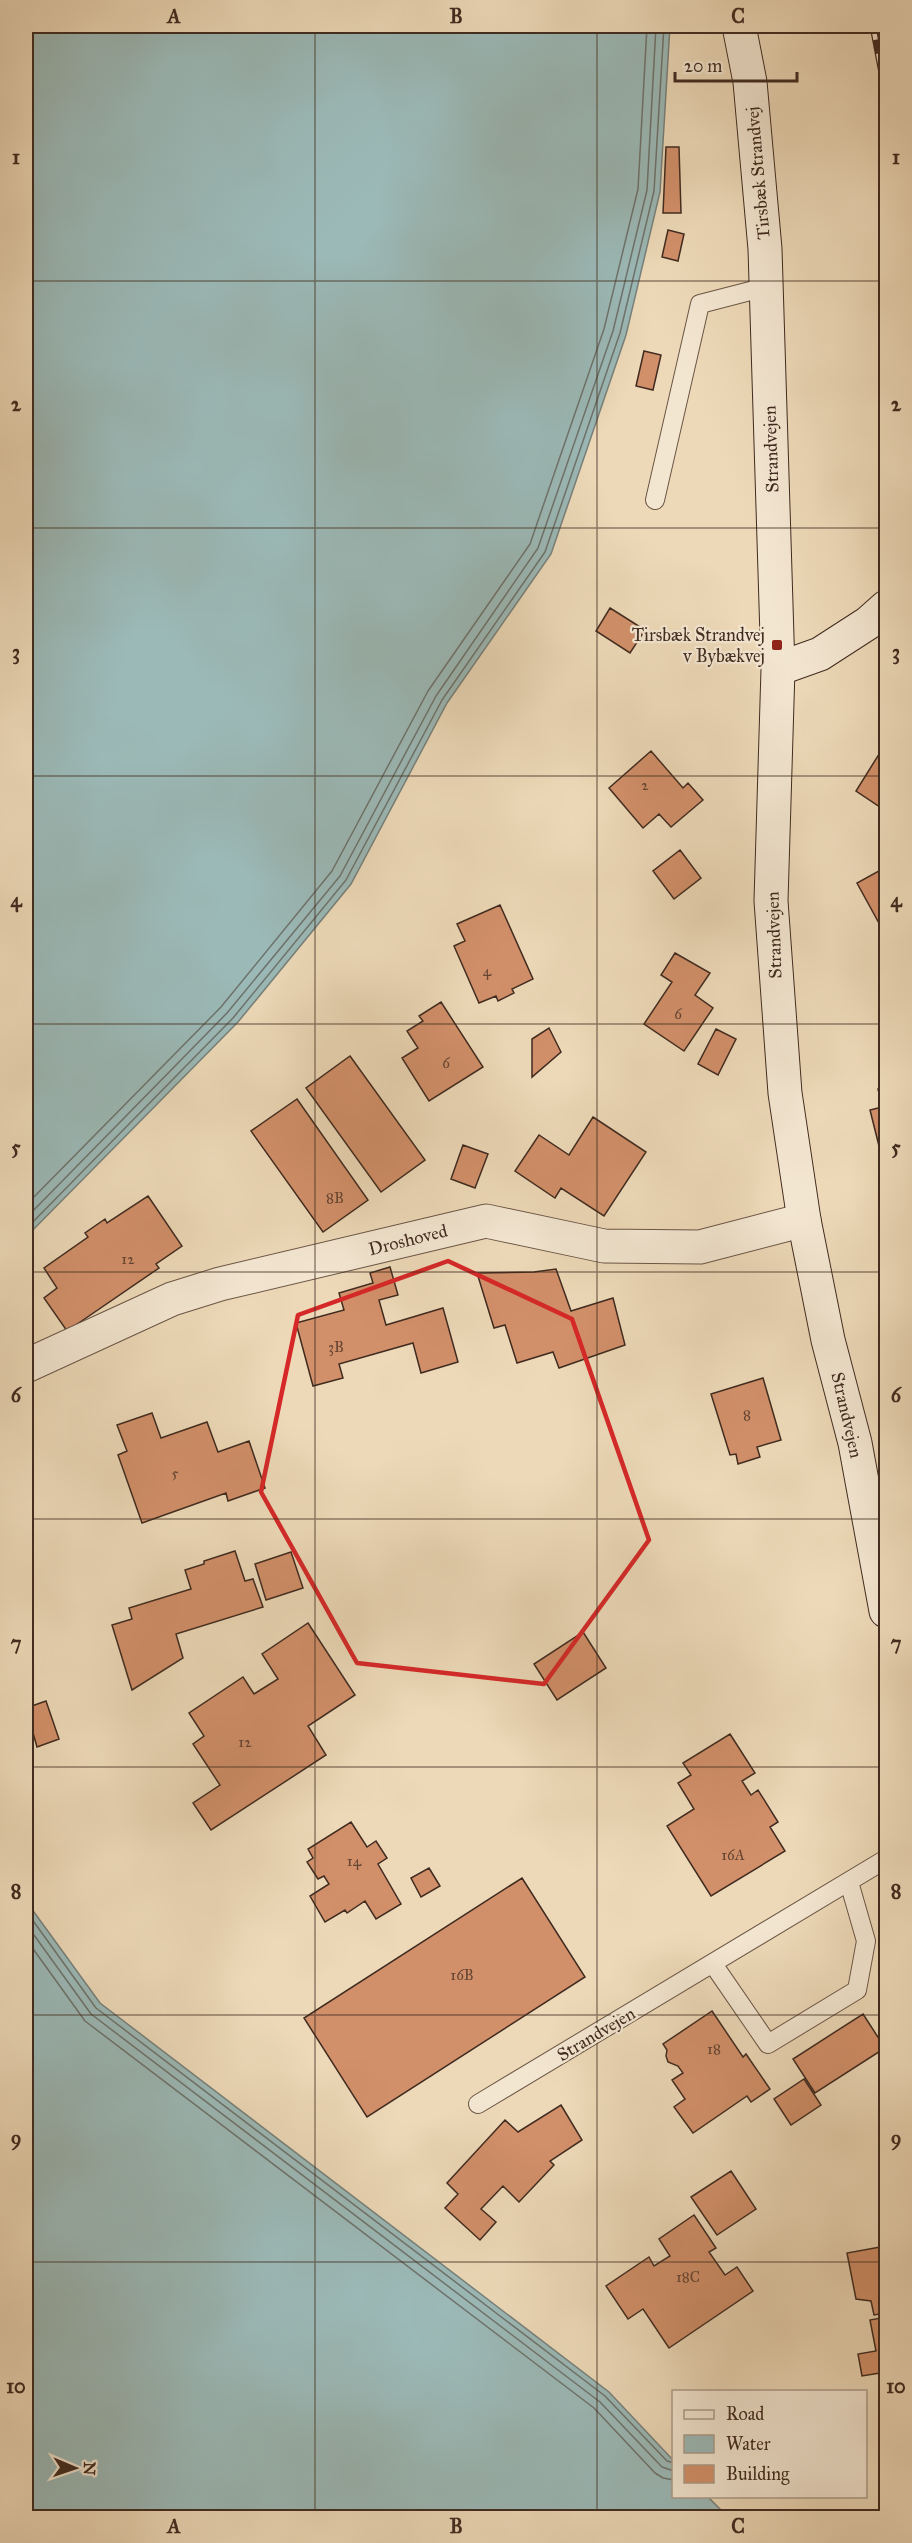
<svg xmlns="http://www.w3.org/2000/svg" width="912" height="2543" viewBox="0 0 912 2543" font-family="'IM FELL Great Primer',serif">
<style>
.water{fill:#9bb9b7;stroke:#77807b;stroke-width:1.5}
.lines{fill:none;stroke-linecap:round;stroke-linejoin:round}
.shore{stroke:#6e726c;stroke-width:1.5}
.building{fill:#d2906a;stroke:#402b20;stroke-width:1.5}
.lane-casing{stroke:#6b5646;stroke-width:20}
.street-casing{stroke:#6b5646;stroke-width:35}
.secondary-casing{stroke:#402b20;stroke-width:35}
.lane{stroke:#f3e6d1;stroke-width:18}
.street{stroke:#f3e6d1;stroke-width:33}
.secondary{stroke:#f3e6d1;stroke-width:33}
.rail-casing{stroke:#402b20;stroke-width:7}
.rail{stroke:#f3e6d1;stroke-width:4.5;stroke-dasharray:14;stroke-linecap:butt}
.marked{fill:none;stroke:#d62828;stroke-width:4.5;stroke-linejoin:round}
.grid{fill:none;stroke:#402b20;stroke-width:1.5;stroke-opacity:0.55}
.poi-dot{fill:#8f2418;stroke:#f3e6d1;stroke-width:2}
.labels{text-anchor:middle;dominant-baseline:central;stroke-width:4.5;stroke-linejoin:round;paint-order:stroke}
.number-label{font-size:15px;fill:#644432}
.street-label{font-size:18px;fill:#402b20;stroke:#f3e6d1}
.poi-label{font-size:18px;fill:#402b20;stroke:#f3e6d1;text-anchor:end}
.neatline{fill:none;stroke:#402b20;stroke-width:2}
.grid-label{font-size:20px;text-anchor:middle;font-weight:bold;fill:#402b20}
</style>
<rect width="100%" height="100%" fill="#edd9b8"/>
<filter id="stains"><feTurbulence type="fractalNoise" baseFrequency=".00333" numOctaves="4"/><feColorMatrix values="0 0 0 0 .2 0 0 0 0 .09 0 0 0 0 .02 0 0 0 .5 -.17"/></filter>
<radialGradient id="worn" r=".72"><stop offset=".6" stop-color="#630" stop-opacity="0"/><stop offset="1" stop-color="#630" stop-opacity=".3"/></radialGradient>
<path class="water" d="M26 26H670L660 192 626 335 551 554 447 703 351 884 238 1022 26 1237Z
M26 1901 100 2003 609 2392 673 2460 674 2496 708 2497 728 2517H26Z"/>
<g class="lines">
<path class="shore" d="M26 1205 221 1007 332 871 428 691 530 544 604 329 638 189 647 26
M26 1218 227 1013 340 876 436 696 538 548 613 331 647 190 656 26
M26 1229 233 1018 346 880 442 700 545 552 620 333 654 191 664 26
M26 1911 96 2008 605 2396 667 2461 674 2463
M26 1924 91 2014 600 2402 662 2467 674 2471
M26 1939 85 2021 594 2408 655 2473 663 2478 674 2480"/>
</g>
<path class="building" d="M666 147H679L681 213H663Z
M668 230 684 234 678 261 662 257Z
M644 351 661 355 653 390 636 386Z
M610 608 645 630 630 653 596 631Z
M886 743V811L856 791Z
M651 751 683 788 688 783 703 800 671 827 659 814 643 828 609 788Z
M680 850 701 878 674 899 653 871Z
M886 867V936L857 883Z
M500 905 533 979 512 989 514 993 498 1001 496 996 479 1003 454 946 465 941 457 924Z
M675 953 710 973 695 995 713 1008 684 1051 644 1024 672 982 661 975Z
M441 1002 483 1067 429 1101 402 1058 418 1048 407 1031 423 1021 419 1016Z
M549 1028 561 1052 532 1077V1039Z
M716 1029 736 1039 718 1075 698 1064Z
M350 1056 425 1160 381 1192 306 1088Z
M886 1087V1104L882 1105 878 1089Z
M297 1099 368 1200 323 1232 251 1131Z
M886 1106V1174L870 1110Z
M593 1117 646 1152 604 1216 561 1188 555 1198 515 1171 539 1135 569 1155Z
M463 1145 488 1154 475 1188 451 1179Z
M148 1196 182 1246 156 1264 159 1268 67 1331 44 1298 57 1288 44 1268 88 1237 85 1233 105 1219 107 1223Z
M390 1267 398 1295 379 1300 386 1325 443 1308 458 1362 421 1373 413 1343 339 1364 343 1378 313 1386 296 1323 344 1310 339 1293 373 1283 370 1273Z
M556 1269 571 1311 613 1298 625 1345 559 1368 553 1352 517 1363 505 1325 494 1328 477 1273 534 1272Z
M763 1378 781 1440 757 1447 760 1457 738 1464 736 1454 730 1455 711 1394Z
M152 1413 161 1438 207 1422 218 1452 249 1441 265 1488 228 1501 226 1493 142 1523 118 1455 127 1451 117 1425Z
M235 1551 245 1581 253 1579 263 1607 176 1634 183 1658 132 1690 112 1625 132 1619 129 1608 191 1589 185 1570 204 1564V1561Z
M291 1552 303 1588 266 1600 255 1564Z
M308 1623 355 1695 308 1726 326 1755 211 1830 193 1803 220 1785 193 1744 204 1736 189 1713 243 1677 254 1694 278 1679 262 1654Z
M583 1632 606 1668 557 1700 534 1664Z
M46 1701 59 1739 37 1747 26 1708Z
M730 1734 755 1773 742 1781 751 1795 758 1790 778 1822 770 1827 785 1851 711 1896 667 1826 694 1809 678 1783 691 1775 683 1763Z
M351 1822 367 1847 376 1841 387 1858 378 1864 401 1904 376 1919 365 1901 347 1913 345 1910 325 1922 310 1896 329 1884 324 1876 318 1879 307 1862 313 1858 308 1849Z
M429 1868 440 1886 421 1897 411 1878Z
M522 1878 585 1977 367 2117 304 2018Z
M712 2011 743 2057 746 2054 770 2089 751 2102 747 2096 693 2133 674 2107 685 2099 672 2080 683 2073 678 2066 668 2062 666 2056 667 2050 663 2044Z
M863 2014 885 2048 815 2093 793 2059Z
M804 2079 821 2105 791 2125 774 2099Z
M561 2105 582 2140 550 2161 554 2165 519 2202 503 2186 481 2209 496 2222 480 2240 445 2208 458 2194 447 2183 505 2120 518 2132Z
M731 2171 756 2209 717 2235 691 2197Z
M694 2215 716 2248 709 2252 725 2275 737 2267 753 2291 669 2348 643 2309 628 2319 606 2286 649 2257 654 2266 670 2256 659 2239Z
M886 2246V2372L862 2376 858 2354 876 2351 870 2320 886 2317 885 2313 874 2315 871 2301 856 2299 847 2253Z"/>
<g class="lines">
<g class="lane-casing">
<path id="lane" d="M655 500 700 304 766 287
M713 1964 768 2044 857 1990 866 1941 849 1882
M478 2104 886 1859"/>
</g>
<g class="street-casing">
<path id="street" d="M26 1366 172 1299 220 1284 486 1221 604 1246 700 1247 804 1220"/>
</g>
<g class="secondary-casing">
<path id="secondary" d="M739 26 750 82 765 249 778 669 771 901 785 1093 804 1220 828 1340 855 1443 886 1611
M778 669 820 654 868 623 886 607"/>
</g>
<use href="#lane" class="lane"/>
<use href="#street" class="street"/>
<use href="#secondary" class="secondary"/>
<g class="rail-casing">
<path id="rail" d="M873 26 886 94"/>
</g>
<use href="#rail" class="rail"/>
</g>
<path class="marked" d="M448 1261 572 1319 649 1540 544 1684 357 1663 261 1492 298 1315Z"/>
<path class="grid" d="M315 26V2518M597 26V2518M26 281H886M26 528H886M26 776H886M26 1024H886M26 1272H886M26 1519H886M26 1767H886M26 2015H886M26 2262H886"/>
<rect class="poi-dot" x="771" y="639" width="12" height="12" rx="3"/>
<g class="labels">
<g class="number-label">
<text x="645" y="785">2</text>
<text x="487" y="971">4</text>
<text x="678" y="1014">6</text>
<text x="446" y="1063">6</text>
<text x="335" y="1198">8B</text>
<text x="128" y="1259">12</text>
<text x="336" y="1347">3B</text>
<text x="747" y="1415">8</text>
<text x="175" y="1473">5</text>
<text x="245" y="1742">12</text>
<text x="733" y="1855">16A</text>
<text x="354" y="1861">14</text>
<text x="462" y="1975">16B</text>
<text x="714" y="2049">18</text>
<text x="688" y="2277">18C</text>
</g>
<g class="street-label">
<text transform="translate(758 173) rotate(-95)">Tirsbæk Strandvej</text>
<text transform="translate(771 449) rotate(-92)">Strandvejen</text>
<text transform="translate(774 935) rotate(-92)">Strandvejen</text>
<text transform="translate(408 1240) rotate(-14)">Droshoved</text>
<text transform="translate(847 1415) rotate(77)">Strandvejen</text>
<text transform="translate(596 2034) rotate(-31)">Strandvejen</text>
</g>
<g class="poi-label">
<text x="765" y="635">Tirsbæk Strandvej<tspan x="765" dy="21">v Bybækvej</tspan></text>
</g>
</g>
<rect width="912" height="2543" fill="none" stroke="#edd9b8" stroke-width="66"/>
<rect x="672" y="2390" width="195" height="108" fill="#f3e6d1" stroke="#ab9b8a" stroke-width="1.5"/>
<rect x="684" y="2410" width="30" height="9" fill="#f3e6d1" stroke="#ab9b8a" stroke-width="1.5"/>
<text x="726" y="2420" font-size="18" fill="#402b20">Road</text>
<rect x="684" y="2435" width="30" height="18" fill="#9bb9b7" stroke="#ab9b8a" stroke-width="1.5"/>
<text x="726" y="2450" font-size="18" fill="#402b20">Water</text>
<rect x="684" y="2465" width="30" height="18" fill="#d2906a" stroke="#ab9b8a" stroke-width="1.5"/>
<text x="726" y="2480" font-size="18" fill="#402b20">Building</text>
<g transform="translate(75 2468) rotate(92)" stroke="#f3e6d1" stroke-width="4.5" paint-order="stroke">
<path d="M0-4.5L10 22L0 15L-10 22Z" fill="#402b20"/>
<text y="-9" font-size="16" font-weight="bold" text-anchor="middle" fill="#402b20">N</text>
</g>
<path d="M675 72v9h122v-9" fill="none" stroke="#402b20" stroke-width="3"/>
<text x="684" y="72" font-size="18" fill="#402b20" stroke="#f3e6d1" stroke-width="4.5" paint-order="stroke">20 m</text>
<rect x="33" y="33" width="846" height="2477" class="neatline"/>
<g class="grid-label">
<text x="174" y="23">A</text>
<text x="456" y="23">B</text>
<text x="738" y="23">C</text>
<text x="16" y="164">1</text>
<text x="896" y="164">1</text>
<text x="16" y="411">2</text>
<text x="896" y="411">2</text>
<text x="16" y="659">3</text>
<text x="896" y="659">3</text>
<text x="16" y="907">4</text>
<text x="896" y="907">4</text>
<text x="16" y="1154">5</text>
<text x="896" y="1154">5</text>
<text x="16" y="1402">6</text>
<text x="896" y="1402">6</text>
<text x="16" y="1650">7</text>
<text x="896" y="1650">7</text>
<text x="16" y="1898">8</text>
<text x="896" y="1898">8</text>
<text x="16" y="2145">9</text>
<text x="896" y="2145">9</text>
<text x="16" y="2393">10</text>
<text x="896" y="2393">10</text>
<text x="174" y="2533">A</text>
<text x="456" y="2533">B</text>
<text x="738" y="2533">C</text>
</g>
<rect width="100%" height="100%" filter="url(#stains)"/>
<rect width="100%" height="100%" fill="url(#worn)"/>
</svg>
